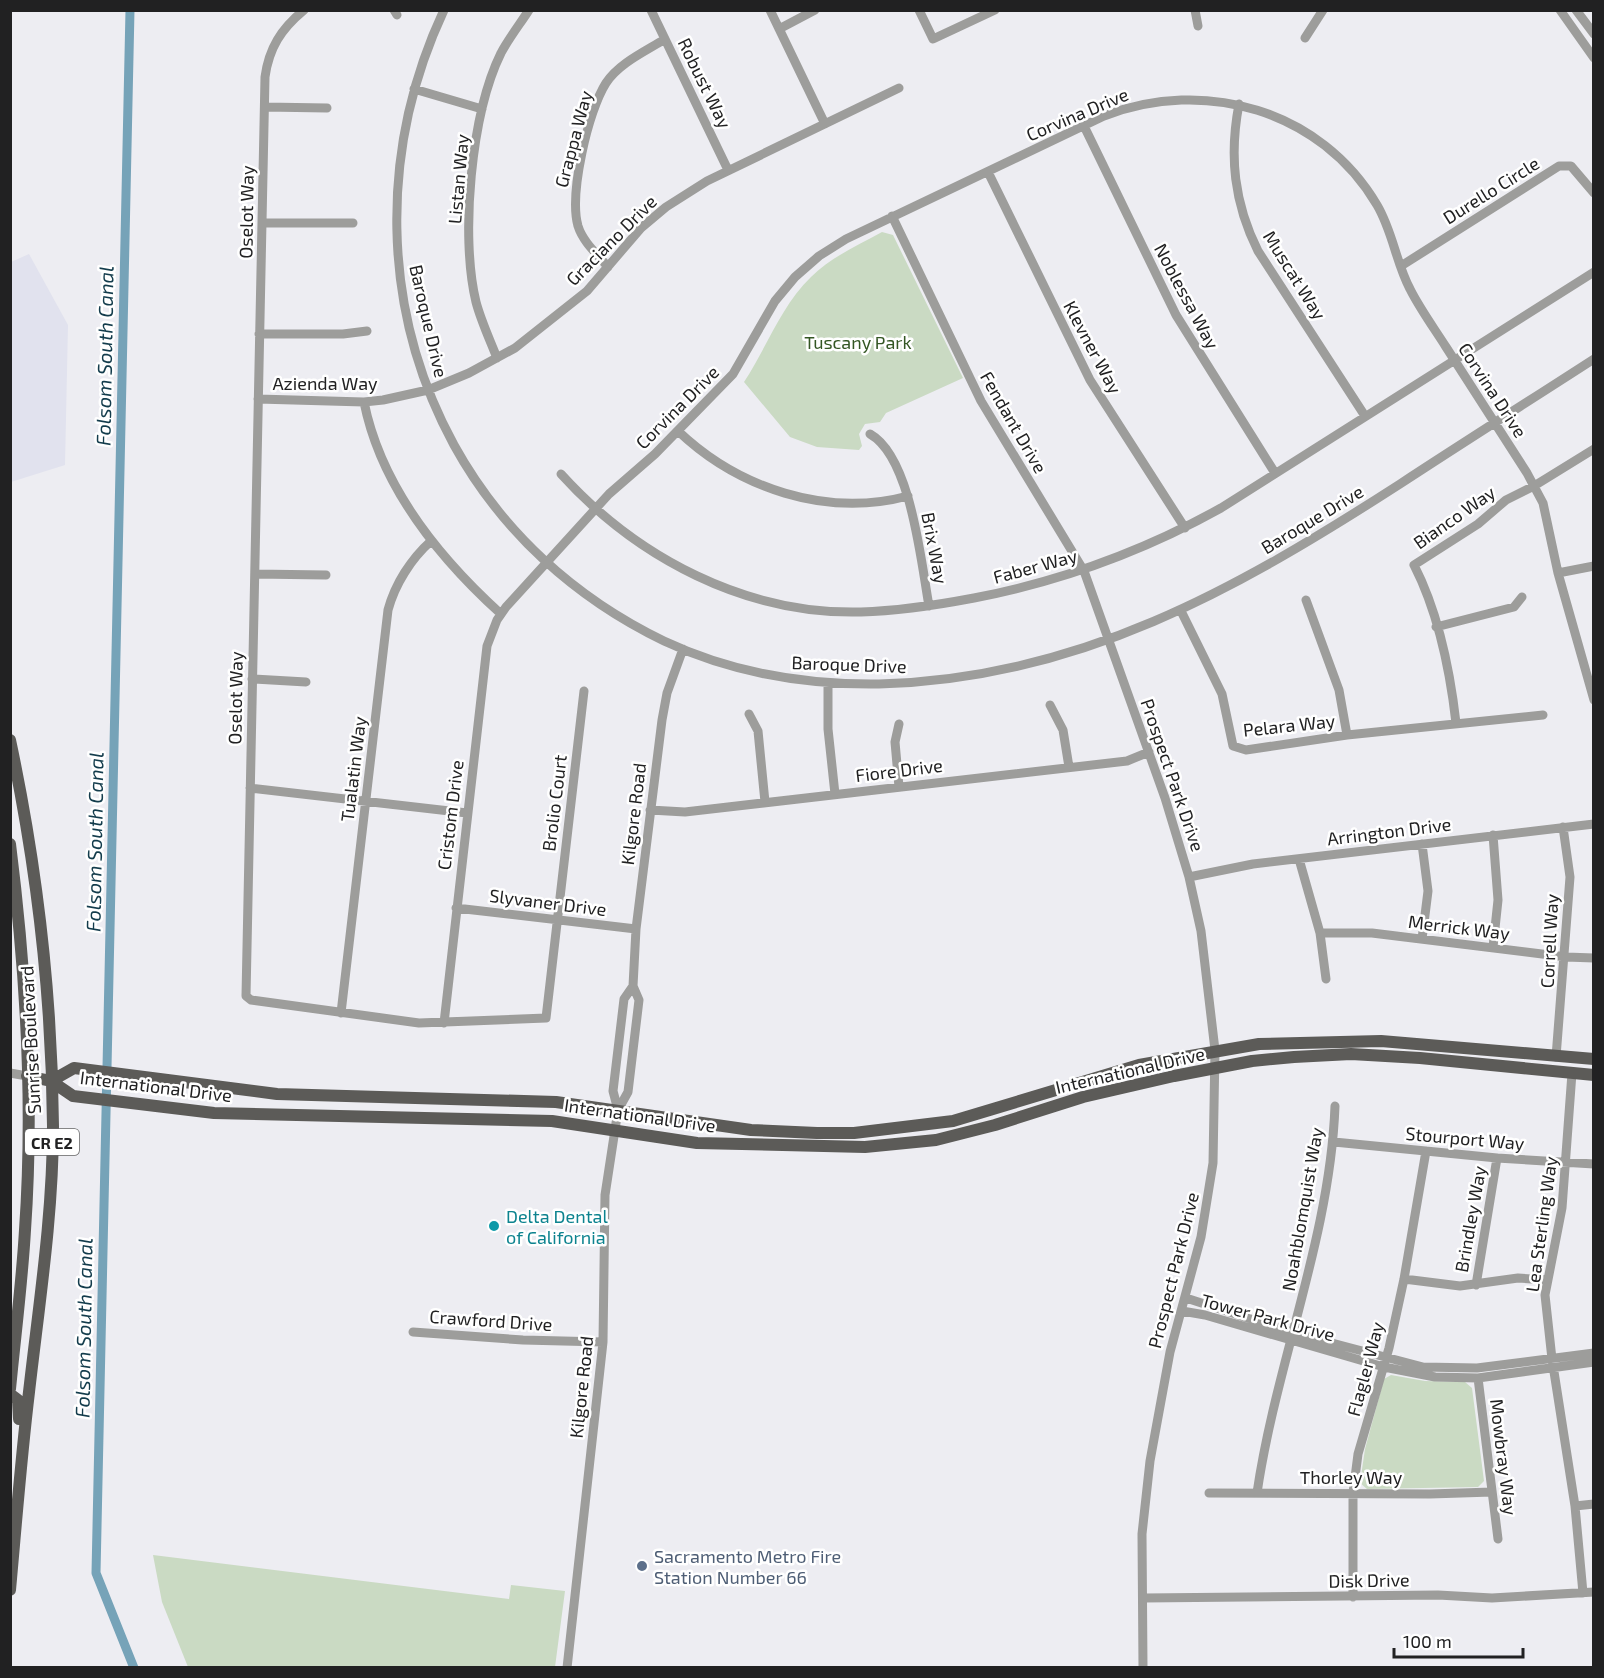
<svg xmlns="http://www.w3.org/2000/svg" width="1604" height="1678" viewBox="0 0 1604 1678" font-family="'Exo 2',sans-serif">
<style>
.built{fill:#e1e2ee}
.green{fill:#cadac3}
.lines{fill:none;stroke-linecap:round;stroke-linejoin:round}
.canal{stroke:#76a3b8;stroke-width:9}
.minor{stroke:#9d9d9b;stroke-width:9}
.major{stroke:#5c5b58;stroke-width:12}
.culture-dot{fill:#0f9aa8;stroke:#fff;stroke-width:2}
.service-dot{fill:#5c6f8a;stroke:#fff;stroke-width:2}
.labels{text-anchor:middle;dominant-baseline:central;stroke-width:5;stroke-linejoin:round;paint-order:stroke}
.shield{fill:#fff;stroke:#646464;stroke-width:1.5}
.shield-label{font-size:16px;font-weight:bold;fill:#212122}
.street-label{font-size:18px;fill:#212122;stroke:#fff}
.park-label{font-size:18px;fill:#335623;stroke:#fff}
.culture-label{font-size:18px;fill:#0d838f;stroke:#fff;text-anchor:start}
.service-label{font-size:18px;fill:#4e5e75;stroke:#fff;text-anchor:start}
.water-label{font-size:20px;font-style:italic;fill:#133c4c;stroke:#fff}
</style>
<rect width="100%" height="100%" fill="#ededf2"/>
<path class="built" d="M29 254 68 325 65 465 11 482V262Z"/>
<path class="green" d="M882 232 893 235 963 378 886 413 880 422 865 424 859 434 862 446 859 450 817 447 790 437 744 382C767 347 781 306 811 277 831 257 857 246 882 232Z
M1391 1375 1425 1381 1465 1382 1472 1388 1484 1481 1478 1487 1367 1489 1360 1483 1365 1449 1384 1379Z
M153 1555 509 1599 511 1585 565 1591 555 1667H188L162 1602Z"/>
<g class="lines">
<path class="canal" d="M130 10 96 1573 134 1668"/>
<path class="minor" d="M304 10C281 29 269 48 265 77L246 996 251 1000 419 1023 546 1018 584 691
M394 10 397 15
M444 10C379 149 380 309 454 445 502 532 575 598 664 641 732 673 804 685 879 684 1079 679 1237 589 1400 484 1464 442 1529 401 1594 359
M651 10 728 170
M770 10 825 124
M919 10 933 39 995 10
M1195 10 1198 26
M1560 10 1594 58
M1576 10 1594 34
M779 29 815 10
M1305 38 1323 10
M414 89 482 109
M1239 104C1229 156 1234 203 1258 251L1365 416
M265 107 327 108
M1084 126 1176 315 1275 473
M988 172 1090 380 1185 528
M892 216 981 401 1084 571 1165 798 1189 877 1201 931 1215 1050 1213 1163 1201 1237 1170 1352 1150 1461 1142 1534 1143 1668
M262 223H353
M1401 266 1559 166H1571L1594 193
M608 267C597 254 583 242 578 226 569 194 588 111 606 83 619 63 646 51 665 39
M259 334H343L367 331
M497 358C490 340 481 321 476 302 460 236 471 114 501 53 509 38 520 24 529 10
M258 399 364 402 383 400 428 390 469 373 515 348 587 291 641 228 666 207 707 181 899 88
M364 402C381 487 438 557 501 614
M678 431C738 488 826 518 908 496
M870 434C911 457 921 562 929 606
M561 474C637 558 746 615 861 612 900 611 937 605 974 598 1062 581 1142 552 1221 508L1594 272
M1558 573 1594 566
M255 574 326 575
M1306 600 1339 690 1347 735
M1181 611 1222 694 1233 746 1246 750 1347 735 1543 715
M1436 627 1514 607 1522 597
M252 679 306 682
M828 683V729L835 794
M1050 705 1063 730 1069 767
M749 714 758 731 765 802
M1456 723C1450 670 1438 612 1414 565L1478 524 1506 500 1534 486 1594 449
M899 787 895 742 899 724
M250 788 467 813
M650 810 685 812 1127 761 1149 752
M1422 844 1428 891 1422 939
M1299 859 1320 933 1326 979
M1189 877 1253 864 1594 824
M456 908 636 929
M1320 933H1372L1566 957 1594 958
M1493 947 1498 900 1493 835
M341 1013 388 610C395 584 411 559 431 541
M444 1023 487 646 497 620 506 607 609 494 655 454 733 374 775 301 795 277 819 256 846 239 1104 116C1205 77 1321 110 1377 205 1393 232 1396 263 1410 289 1420 309 1434 328 1446 347 1473 389 1500 431 1527 473L1543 503 1558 573 1594 700
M1556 1057 1570 877 1563 827
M10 1073 27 1076
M1572 1073 1562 1208 1545 1295 1552 1359 1575 1506 1583 1593
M618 1110 613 1091 624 999 633 986
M1334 1142 1497 1158 1594 1164
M1404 1279 1460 1286 1518 1278 1547 1280
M1476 1285 1497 1158
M1186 1298 1294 1333 1423 1367 1477 1368 1594 1353
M1182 1311 1205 1315 1384 1367 1435 1377 1478 1378 1594 1362
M413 1332 523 1340 603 1342
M1478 1378 1498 1539
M1209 1493 1430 1494 1492 1492
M1257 1493C1276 1363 1330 1238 1335 1106
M1575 1506 1594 1504
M1353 1597V1493L1358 1454 1389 1348 1404 1279 1426 1151
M1144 1598 1438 1595 1492 1598 1594 1592
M567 1668 603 1342 605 1195 618 1110 628 1092 639 1000 633 986 636 929 662 720 667 693 683 649"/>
<path class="major" d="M10 740C37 867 52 997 53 1126 53 1215 39 1304 29 1392 21 1458 16 1524 10 1590
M10 844C26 971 34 1102 25 1230 22 1283 15 1336 10 1389
M27 1076 51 1081 73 1096 214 1113 552 1121 697 1143 865 1147 936 1140 995 1125 1083 1097 1174 1076 1252 1061 1294 1057 1351 1054 1420 1058 1594 1075
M51 1081 74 1068 277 1094 556 1102 751 1130 817 1133H854L953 1121 1139 1065 1259 1044 1381 1041 1594 1059
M10 1394 18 1400 19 1419"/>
</g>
<circle class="culture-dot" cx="494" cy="1226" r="6"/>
<circle class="service-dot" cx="642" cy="1566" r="6"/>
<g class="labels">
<rect class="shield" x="25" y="1129" width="54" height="26" rx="4.5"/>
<g class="shield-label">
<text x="52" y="1142">CR E2</text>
</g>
<g class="street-label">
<text transform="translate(705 83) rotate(64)">Robust Way</text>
<text transform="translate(1077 114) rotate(-23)">Corvina Drive</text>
<text transform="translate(573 139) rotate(-75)">Grappa Way</text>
<text transform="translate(458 179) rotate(-85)">Listan Way</text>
<text transform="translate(1491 190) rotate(-32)">Durello Circle</text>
<text transform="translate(246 212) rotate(-89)">Oselot Way</text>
<text transform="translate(611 240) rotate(-45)">Graciano Drive</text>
<text transform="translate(1295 275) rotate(58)">Muscat Way</text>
<text transform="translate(1187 296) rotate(62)">Noblessa Way</text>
<text transform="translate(429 321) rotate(77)">Baroque Drive</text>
<text transform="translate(1093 347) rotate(62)">Klevner Way</text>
<text x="325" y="383">Azienda Way</text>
<text transform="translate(1493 390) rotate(57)">Corvina Drive</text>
<text transform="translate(677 407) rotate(-45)">Corvina Drive</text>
<text transform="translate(1014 422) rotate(60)">Fendant Drive</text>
<text transform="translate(1454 517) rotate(-35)">Bianco Way</text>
<text transform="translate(1312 519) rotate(-31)">Baroque Drive</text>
<text transform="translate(935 548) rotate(79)">Brix Way</text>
<text transform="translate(1035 566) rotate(-15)">Faber Way</text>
<text transform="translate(849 664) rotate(2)">Baroque Drive</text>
<text transform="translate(235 698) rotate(-89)">Oselot Way</text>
<text transform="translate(1289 725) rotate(-6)">Pelara Way</text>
<text transform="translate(353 769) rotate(-83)">Tualatin Way</text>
<text transform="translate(899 770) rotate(-7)">Fiore Drive</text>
<text transform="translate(1173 775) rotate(71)">Prospect Park Drive</text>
<text transform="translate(554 803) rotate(-83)">Brolio Court</text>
<text transform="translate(633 814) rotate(-83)">Kilgore Road</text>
<text transform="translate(450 815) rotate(-83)">Cristom Drive</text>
<text transform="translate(1389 831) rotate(-7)">Arrington Drive</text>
<text transform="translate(548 902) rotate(7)">Slyvaner Drive</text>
<text transform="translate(1459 927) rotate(7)">Merrick Way</text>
<text transform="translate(1549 941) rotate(-87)">Correll Way</text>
<text transform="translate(30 1040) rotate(-93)">Sunrise Boulevard</text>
<text transform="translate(1130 1070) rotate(-13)">International Drive</text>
<text transform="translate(156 1086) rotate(7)">International Drive</text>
<text transform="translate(640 1115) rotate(8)">International Drive</text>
<text transform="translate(1465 1138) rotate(5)">Stourport Way</text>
<text transform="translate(1302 1209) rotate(-80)">Noahblomquist Way</text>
<text transform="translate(1470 1219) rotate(-80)">Brindley Way</text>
<text transform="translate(1541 1224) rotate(-82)">Lea Sterling Way</text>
<text transform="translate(1173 1270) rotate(-76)">Prospect Park Drive</text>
<text transform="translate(1268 1317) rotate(15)">Tower Park Drive</text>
<text transform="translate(491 1320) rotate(4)">Crawford Drive</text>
<text transform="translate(1365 1369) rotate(-75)">Flagler Way</text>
<text transform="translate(581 1387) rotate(-84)">Kilgore Road</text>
<text transform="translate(1504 1457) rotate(83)">Mowbray Way</text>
<text x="1351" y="1477">Thorley Way</text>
<text transform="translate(1369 1580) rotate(-1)">Disk Drive</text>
</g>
<g class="park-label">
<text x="858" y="342">Tuscany Park</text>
</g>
<g class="culture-label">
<text x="506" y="1216">Delta Dental<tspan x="506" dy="21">of California</tspan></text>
</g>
<g class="service-label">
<text x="654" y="1556">Sacramento Metro Fire<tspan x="654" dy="21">Station Number 66</tspan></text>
</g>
<g class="water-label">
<text transform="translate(104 356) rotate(-89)">Folsom South Canal</text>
<text transform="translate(94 842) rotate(-89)">Folsom South Canal</text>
<text transform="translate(83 1328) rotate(-89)">Folsom South Canal</text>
</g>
</g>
<rect width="1604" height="1678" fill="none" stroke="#212122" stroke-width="24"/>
<path d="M1394 1648v9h129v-9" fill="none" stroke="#212122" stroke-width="3"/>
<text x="1403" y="1648" font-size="18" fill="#212122" stroke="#ffffff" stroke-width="4.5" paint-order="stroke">100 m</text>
</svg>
